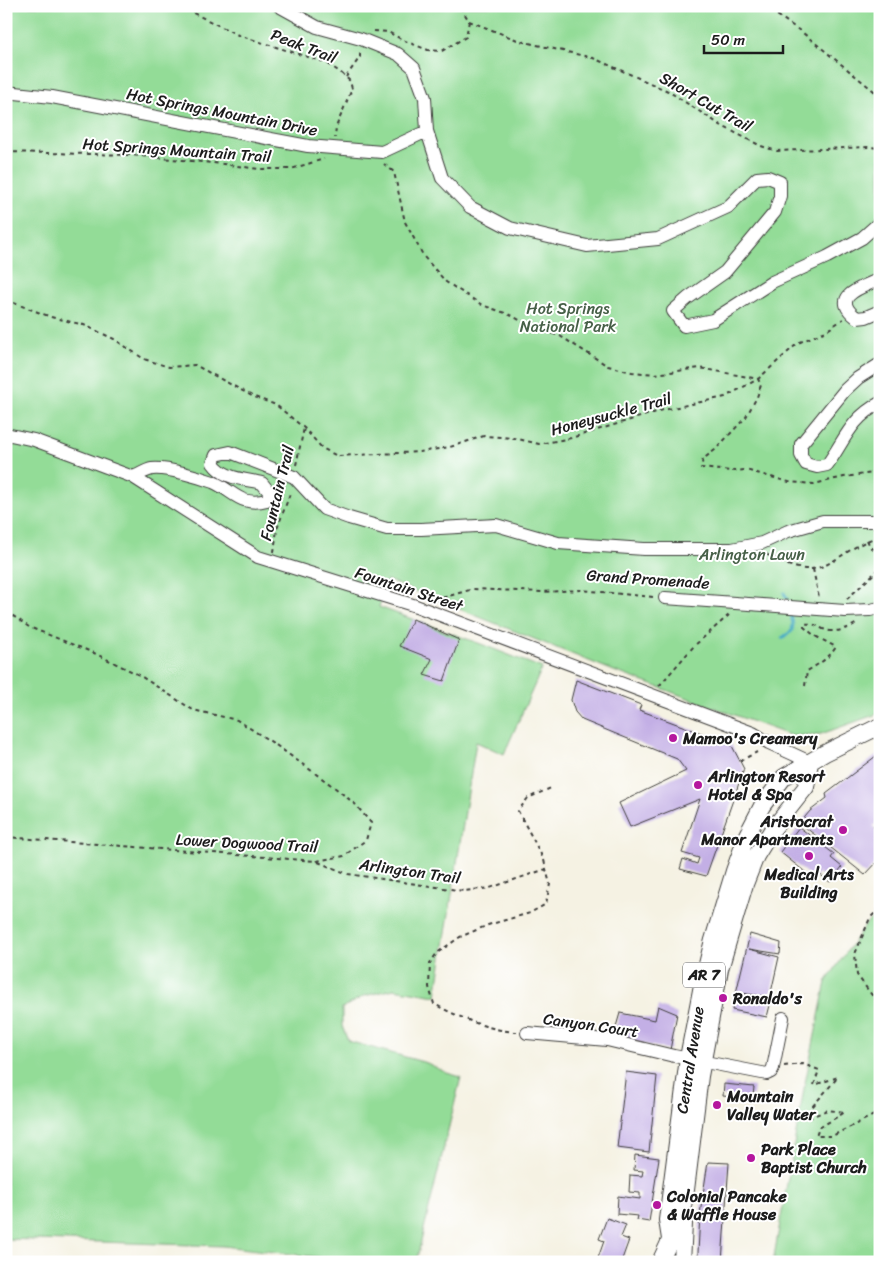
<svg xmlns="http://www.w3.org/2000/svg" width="886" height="1268" viewBox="0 0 886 1268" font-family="Sriracha,sans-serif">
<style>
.green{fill:#93dc97;stroke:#587c5a}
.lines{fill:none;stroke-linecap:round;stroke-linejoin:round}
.stream{stroke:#42aac2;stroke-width:3}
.building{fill:#c3afe5}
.minor-casing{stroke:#3d3c3a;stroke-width:14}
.major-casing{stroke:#3d3c3a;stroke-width:18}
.path{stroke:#3d3c3a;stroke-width:2;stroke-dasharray:4 4;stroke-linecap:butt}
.minor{stroke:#fff;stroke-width:12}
.major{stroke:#fff;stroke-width:16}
.poi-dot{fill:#b5179e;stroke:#fff;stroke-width:2}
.labels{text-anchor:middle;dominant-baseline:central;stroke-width:4;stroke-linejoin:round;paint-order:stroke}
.shield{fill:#fff;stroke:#606060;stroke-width:1}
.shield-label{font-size:15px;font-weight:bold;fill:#1c1c1c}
.street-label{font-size:16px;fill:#1c1c1c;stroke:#fff}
.park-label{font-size:16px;fill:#465f47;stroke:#fff}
.poi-label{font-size:16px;font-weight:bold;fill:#1c1c1c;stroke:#fff;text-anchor:start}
</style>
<rect width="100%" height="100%" fill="#fff"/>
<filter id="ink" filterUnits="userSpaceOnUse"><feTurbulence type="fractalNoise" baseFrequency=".02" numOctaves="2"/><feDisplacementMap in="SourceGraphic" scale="10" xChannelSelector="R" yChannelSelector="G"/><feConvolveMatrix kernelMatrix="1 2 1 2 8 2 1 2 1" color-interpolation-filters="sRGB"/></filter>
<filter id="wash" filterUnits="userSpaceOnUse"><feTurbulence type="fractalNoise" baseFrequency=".0096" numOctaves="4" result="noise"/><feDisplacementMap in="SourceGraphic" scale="20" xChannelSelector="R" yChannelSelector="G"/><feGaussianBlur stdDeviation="1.12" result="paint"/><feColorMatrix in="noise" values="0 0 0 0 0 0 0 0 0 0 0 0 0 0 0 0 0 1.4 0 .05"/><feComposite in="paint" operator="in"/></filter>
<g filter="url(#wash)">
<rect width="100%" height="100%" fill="#f5f2e3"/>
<path class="green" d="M6 6H880V713L821 734 792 736 614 671 387 580 379 607 481 644 542 668 504 754 476 742 436 996 394 989 364 996 342 1008V1026L348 1041 427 1063 447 1073 461 1077 416 1262H360L223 1246 6 1239Z
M880 910V1262H773L805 1083 826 982 865 925Z"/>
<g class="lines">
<path class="stream" d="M784 593 787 598
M782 638 792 631 793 624 791 616"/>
</g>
<g id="blocks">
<path class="building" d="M413 619 459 640 444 681 424 675 432 659 399 646Z
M576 680 641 705 639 710 731 744 744 769 706 876 680 869 683 859 697 864 699 858 682 853 700 799 630 827 619 803 686 771 677 759 582 720 575 712 571 700Z
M880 753V821L873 826 880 834V859L865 875 800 823 810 811 827 798 826 794Z
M799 827 834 854 831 858 842 867 830 882 818 873 814 879 780 852Z
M750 934 781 943 780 954 749 949 779 957 770 997 740 993 771 1001 767 1017 732 1010Z
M658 1006 677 1014 670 1050 613 1037 620 1013 655 1020Z
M626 1072 657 1076 649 1152 617 1148Z
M724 1084 754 1087 753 1096 748 1095V1099L723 1096Z
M635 1155 659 1158 649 1222 637 1220 638 1216 617 1214 618 1196 640 1199V1193L629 1192 630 1175 642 1176 643 1171 634 1170Z
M708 1162 729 1163 722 1262H699L698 1253 700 1214Z
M607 1218 626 1225 621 1237 629 1240 621 1262 597 1261 604 1241 599 1239Z"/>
</g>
</g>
<g filter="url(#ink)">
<use href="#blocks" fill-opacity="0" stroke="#3d3c3a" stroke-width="1"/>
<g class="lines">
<g class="minor-casing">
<path id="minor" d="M279 6 317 27 361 39 398 54 414 68 425 98 427 131 442 178 470 207 510 228 587 246 658 239 728 207 757 178 768 177 780 182V196L775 212 725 272 688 298 673 311 684 326 713 320 772 282 827 257 862 238 880 222
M6 92 52 97 308 146 382 152 427 131
M880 279C863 287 828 296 857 318L866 317 880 311
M880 364 858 378 845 390 801 444V455L806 464 817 467 827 465C845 440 850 419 880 403
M6 434 34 440 133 477 258 557 416 606 753 733 769 743 810 762
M133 477C139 475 146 470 152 469 166 467 199 477 213 482 234 491 240 507 267 500L270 493 262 483C244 479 224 479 213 463L216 455 230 452 294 477 324 509 349 518 387 529H421L496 525 558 543 644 549H732L762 543 788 531 823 521H880
M665 598 845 611 870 610 880 608
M527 1033 607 1040 674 1056 767 1074 771 1072 773 1068 783 1018"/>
</g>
<g class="major-casing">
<path id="major" d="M670 1239 667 1220 688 1058 702 985 713 940 734 871 747 835 762 806 784 777 825 753 880 726
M660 1262 681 1217 686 1190 700 1076 720 969 745 884 756 856 772 830 806 787 810 762
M682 1262 684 1224 682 1219"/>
</g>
<path class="path" d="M179 6 238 35 327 63 341 73 350 81 352 89 336 127 335 138
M764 6 803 33 880 96
M873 6 880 11
M469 21 520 41 593 58 668 91 722 126 761 146 777 151 868 147 880 148
M374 31 388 32 405 41 428 50 442 51 466 37 469 21 460 6
M346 77 360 57V51
M6 152 131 155 223 164 259 169H291L324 159
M384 164 394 172 405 222 424 257 446 282 482 305 508 314 537 329 560 336 608 366 632 372 655 374 700 368 758 379 761 385 757 397 746 417 715 450 703 459 701 468 731 471 746 470 789 482 814 484 844 477 880 472
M6 300 51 317 84 325 114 339 144 359 169 367 195 365 252 396 276 405 304 428 322 448 337 456 420 452 450 447 484 436 514 438 539 444 571 438 663 410 725 397 758 379 798 343 826 331 843 319
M296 465 304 428
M867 540 871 548 880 554
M274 552 277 529 291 491
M766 554C826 590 830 552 880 536
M813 569 819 598
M847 599 880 568
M435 600 473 589 542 592 581 590 653 597
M6 611 29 627 94 653 139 675 193 710 237 720 273 743 334 787 355 804 371 823 366 840 344 856 316 861 6 837
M659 686 694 646 729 615
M805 686 807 671C819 664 829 658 836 647L815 636 804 627V624C813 623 815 625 823 629 835 634 847 629 857 623
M740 761 757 752
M318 862 348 874 464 891 490 888 546 869 544 860 518 811 528 798 551 788
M880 908 870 918 855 954 857 975 874 998 880 1002
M517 1032C487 1030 461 1018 434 1004L429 987 430 963 437 953 460 937 488 925 530 913 546 904 550 884 546 869
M784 1066 803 1064 819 1070 814 1085 838 1077 812 1107 809 1118 827 1110 845 1112 819 1128 816 1136H832L880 1112"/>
<use href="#minor" class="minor"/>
<use href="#major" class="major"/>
</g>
</g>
<g class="poi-dot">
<circle cx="673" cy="738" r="5"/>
<circle cx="698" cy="785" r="5"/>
<circle cx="843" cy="830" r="5"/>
<circle cx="809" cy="856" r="5"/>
<circle cx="723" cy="998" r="5"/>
<circle cx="717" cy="1105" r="5"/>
<circle cx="751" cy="1158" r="5"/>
<circle cx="657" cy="1205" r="5"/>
</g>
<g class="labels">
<rect class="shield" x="683" y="962.5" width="42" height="25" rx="4"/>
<g class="shield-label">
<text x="704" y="975">AR 7</text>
</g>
<g class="street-label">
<text transform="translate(304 46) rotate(21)">Peak Trail</text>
<text transform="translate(706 102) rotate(30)">Short Cut Trail</text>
<text transform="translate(222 112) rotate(11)">Hot Springs Mountain Drive</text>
<text transform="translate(177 150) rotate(4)">Hot Springs Mountain Trail</text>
<text transform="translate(611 414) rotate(-15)">Honeysuckle Trail</text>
<text transform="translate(277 493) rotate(-76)">Fountain Trail</text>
<text transform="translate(648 579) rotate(4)">Grand Promenade</text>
<text transform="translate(409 589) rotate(18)">Fountain Street</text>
<text transform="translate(247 843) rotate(3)">Lower Dogwood Trail</text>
<text transform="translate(410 871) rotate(8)">Arlington Trail</text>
<text transform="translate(591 1025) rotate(8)">Canyon Court</text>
<text transform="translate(690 1060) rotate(-81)">Central Avenue</text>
</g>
<g class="park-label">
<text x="568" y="308">Hot Springs<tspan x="568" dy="18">National Park</tspan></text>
<text x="752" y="554">Arlington Lawn</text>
</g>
<g class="poi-label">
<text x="683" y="738">Mamoo's Creamery</text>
<text x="708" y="776">Arlington Resort<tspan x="708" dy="18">Hotel &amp; Spa</tspan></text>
<text x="833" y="821" text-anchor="end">Aristocrat<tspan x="833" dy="18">Manor Apartments</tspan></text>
<text x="809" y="874" text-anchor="middle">Medical Arts<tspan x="809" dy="18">Building</tspan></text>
<text x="733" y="998">Ronaldo's</text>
<text x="727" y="1096">Mountain<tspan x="727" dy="18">Valley Water</tspan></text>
<text x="761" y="1149">Park Place<tspan x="761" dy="18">Baptist Church</tspan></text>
<text x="667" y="1196">Colonial Pancake<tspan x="667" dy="18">&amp; Waffle House</tspan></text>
</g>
</g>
<rect width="886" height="1268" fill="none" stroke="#fff" stroke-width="25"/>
<path d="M704 45v8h79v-8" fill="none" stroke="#1c1c1c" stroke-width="2.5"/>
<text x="711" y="45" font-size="15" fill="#1c1c1c" stroke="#ffffff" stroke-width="4" paint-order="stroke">50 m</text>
</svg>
